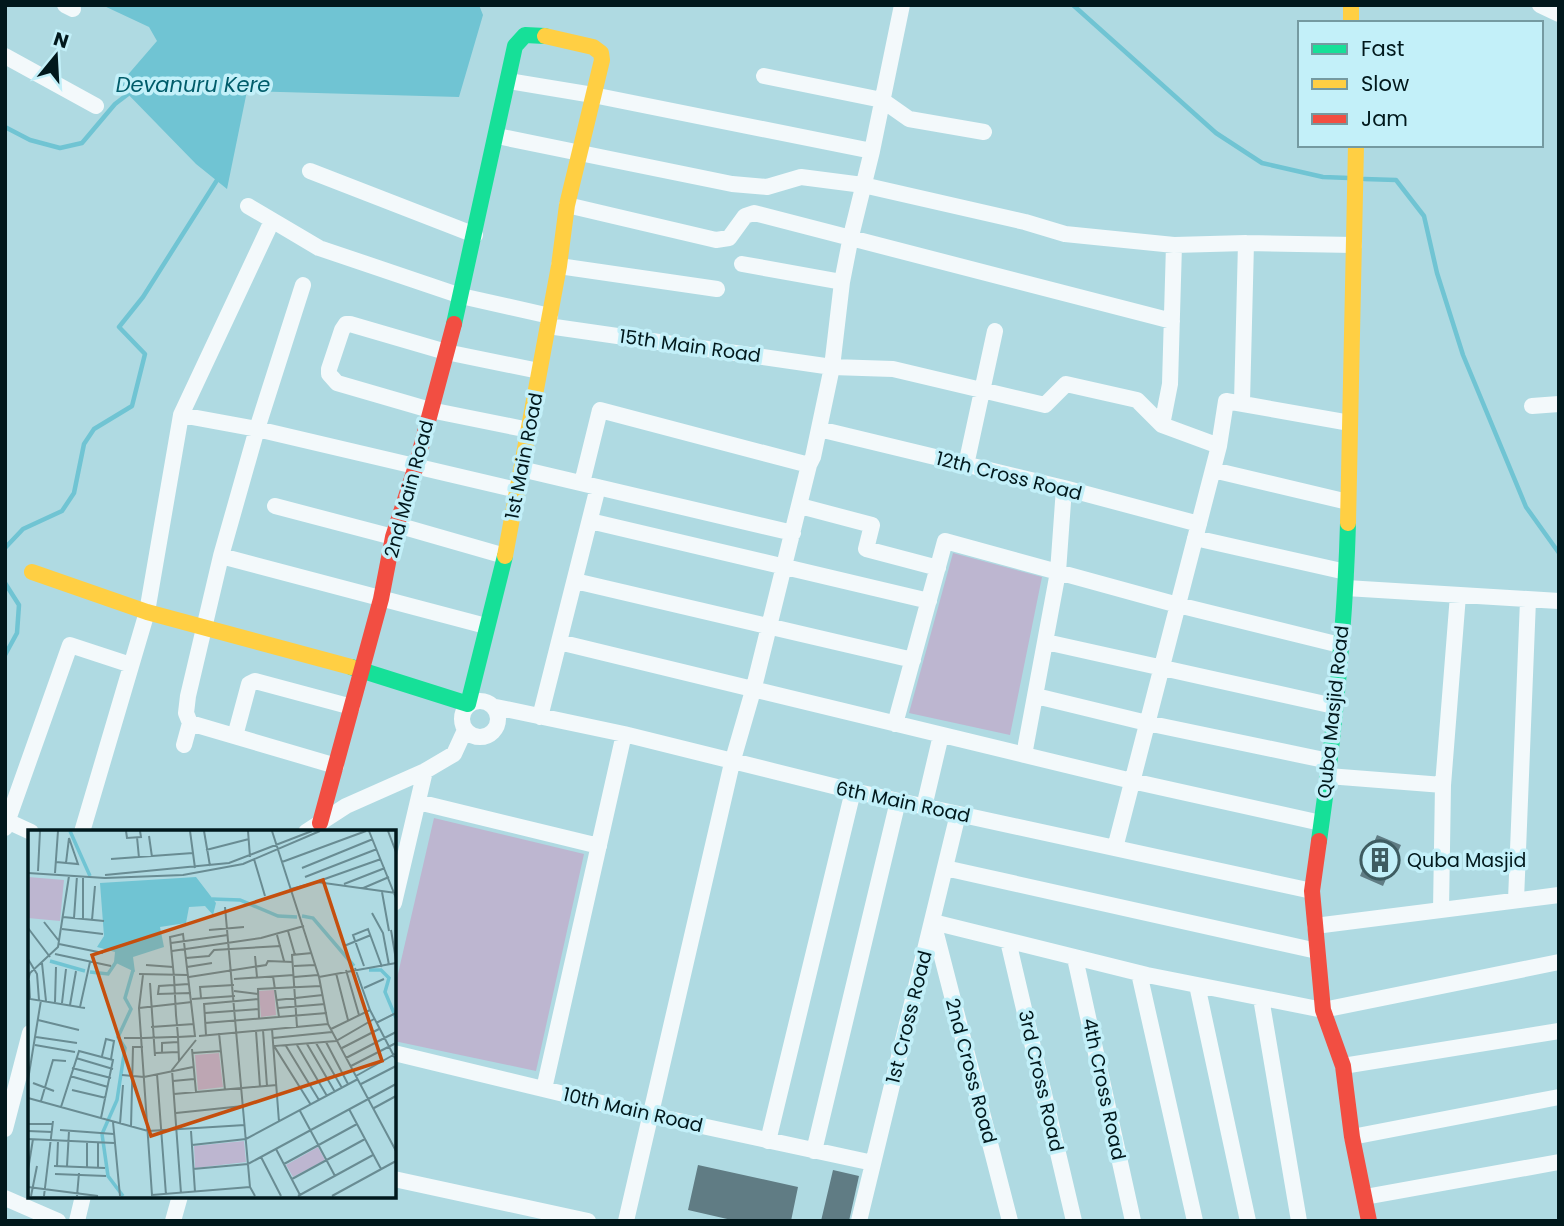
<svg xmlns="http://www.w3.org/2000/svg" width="1564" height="1226" viewBox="0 0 1564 1226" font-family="Poppins,sans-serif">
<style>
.green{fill:#bdb6d0}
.water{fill:#70c4d3}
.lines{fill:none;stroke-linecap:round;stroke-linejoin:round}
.stream{stroke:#70c4d3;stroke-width:4.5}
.building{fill:#607c84}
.street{stroke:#f3f9fb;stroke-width:16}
.fast{stroke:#16e098;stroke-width:16}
.slow{stroke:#ffcf43;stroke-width:16}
.jam{stroke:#f24e42;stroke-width:16}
.labels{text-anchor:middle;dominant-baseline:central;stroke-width:7;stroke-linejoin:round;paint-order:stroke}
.street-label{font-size:19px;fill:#01181c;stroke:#c3f0f9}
.poi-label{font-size:19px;fill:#01181c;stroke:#c3f0f9;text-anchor:start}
.water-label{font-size:21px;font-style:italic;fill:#005c6a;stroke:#c3f0f9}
.inset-river{fill:none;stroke:#70c4d3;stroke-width:3.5}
.inset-road{fill:none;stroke:#698c93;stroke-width:2}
.view{fill:#c54f0e;fill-opacity:0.15;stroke:#c54f0e;stroke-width:3.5}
.inset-edge{fill:none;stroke:#01181c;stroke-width:3.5}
</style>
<rect width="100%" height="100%" fill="#afdae2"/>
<path class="green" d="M953 553 1042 577 1010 735 909 713Z
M434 818 584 854 536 1071 394 1041V991Z"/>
<path class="water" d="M102 5H479L483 15 459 97 247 91 227 189 196 164 119 85 157 41 149 27Z"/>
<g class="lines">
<path class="stream" d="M1073 5 1216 133 1262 163 1323 177 1349 178
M5 127 30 140 60 148 82 143 115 104 132 91
M1364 179 1396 180 1424 216 1437 273 1463 355 1526 507 1559 553
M5 548 23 529 62 511 74 493 84 444 94 429 132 406 145 354 119 327 143 297 219 177
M5 583 19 605 17 633 5 655"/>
</g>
<path class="building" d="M1377 835 1401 845 1383 886 1360 876Z
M698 1165 798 1187 791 1221H736L688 1210Z
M833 1170 859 1176 849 1221H821Z"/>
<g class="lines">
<path class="street" d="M65 5 73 9
M1540 5 1559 14
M5 56 96 106
M764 76 882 100 909 119 984 132
M508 81 593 95 872 151
M497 136 732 184 767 187 801 177 863 185 1025 222 1065 234 1174 245 1246 243 1354 245
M310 171 475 235
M567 205 716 240 729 238 745 216 754 213 1172 321
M248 206 319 248 461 296 550 316
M742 264 842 282
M559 266 717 289
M548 326 832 367 893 369 1045 405 1066 384 1137 400 1162 425 1219 446
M1242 402 1246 243
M1532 406 1559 404
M181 415 257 429 517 490
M1162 425 1170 384 1174 245
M819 429 1064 488 1199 524
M529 430 430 410 337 383 329 374V369L342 330 346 324H350L446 352 539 371
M966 465 995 331
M521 469 793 533
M1213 470 1348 502
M582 483 600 410 809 465
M275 506 393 537
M800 506 872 525 866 549 938 568
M590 521 929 601
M397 525 505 556
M1195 538 1346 572
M221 556 486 626
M575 581 913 660
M1346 588 1559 601
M559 642 1132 781 1321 823
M1046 642 1334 706
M1036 696 1147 723 1329 761
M462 719a18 18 0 1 1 36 0a18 18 0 1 1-36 0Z
M496 707 624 734 853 791 1312 891
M540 717 598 487
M190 723 336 766
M895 724 945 541 1178 605 1340 645
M235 736 249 684 255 681 352 707
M184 745 190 723 186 713 188 696 221 556 257 429 303 285
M1024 755 1058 572 1064 488
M1328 776 1443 785
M418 802 599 846
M924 807 941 735
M5 820 31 832
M5 828 70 645 131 665
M82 832 147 612 181 415 272 221
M306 832 346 806 425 771 454 754 465 730
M1115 848 1219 446 1226 401 1350 423
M945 868 1317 951
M1516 900 1528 600
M394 903 425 771
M1441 910 1443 785 1458 595
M1315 926 1559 895
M1008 941 1074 1221
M1075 958 1133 1221
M1139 973 1195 1221
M1197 985 1248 1221
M1261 998 1299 1221
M394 1053 651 1115 873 1163
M1343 1066 1559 1031
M544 1089 624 734
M5 1129 30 1033
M1352 1137 1559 1097
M768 1141 853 791
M814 1151 898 801
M394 1179 588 1221
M1365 1197 1559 1162
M5 1198 58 1221
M77 1221 83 1196
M173 1221 180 1196
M626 1221 732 763 754 687 809 465 813 457 832 367 842 282 851 236 872 151 902 5
M859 1221 958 814
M1010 1221 933 922 1147 975 1323 1010 1559 962"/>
<path class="fast" d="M454 324 515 46 525 35 545 36
M351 667 468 704 505 556
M1319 841C1334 736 1345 629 1348 523"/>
<path class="slow" d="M1351 5V23
M1348 523 1356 145
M505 556 559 266 567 205 602 60 601 53 593 47 545 36
M32 572 147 612 351 667"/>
<path class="jam" d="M320 823 381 599 393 537 416 466 454 324
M1319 841 1312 891 1323 1010 1343 1066 1352 1137 1369 1221"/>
</g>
<defs>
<g id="building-ring" transform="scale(2.0125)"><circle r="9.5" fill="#c3f0f9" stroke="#3e5c61" stroke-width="1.5"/><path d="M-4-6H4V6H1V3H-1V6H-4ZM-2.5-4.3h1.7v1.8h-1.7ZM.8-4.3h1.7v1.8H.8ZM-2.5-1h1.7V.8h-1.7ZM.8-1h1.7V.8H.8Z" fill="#3e5c61"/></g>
</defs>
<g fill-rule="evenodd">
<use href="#building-ring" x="1380" y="860"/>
</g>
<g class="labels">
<g class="street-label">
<text transform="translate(690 346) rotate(8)">15th Main Road</text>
<text transform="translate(524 456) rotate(-79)">1st Main Road</text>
<text transform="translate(1009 476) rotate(14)">12th Cross Road</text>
<text transform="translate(409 489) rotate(-75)">2nd Main Road</text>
<text transform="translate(1333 712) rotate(-84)">Quba Masjid Road</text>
<text transform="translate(903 802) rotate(12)">6th Main Road</text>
<text transform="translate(909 1017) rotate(-76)">1st Cross Road</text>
<text transform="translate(971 1071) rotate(75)">2nd Cross Road</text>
<text transform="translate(1041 1081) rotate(77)">3rd Cross Road</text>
<text transform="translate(1104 1089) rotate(78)">4th Cross Road</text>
<text transform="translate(633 1110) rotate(13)">10th Main Road</text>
</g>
<g class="poi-label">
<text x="1407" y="860">Quba Masjid</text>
</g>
<g class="water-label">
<text x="193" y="84">Devanuru Kere</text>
</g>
</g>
<g transform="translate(28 830)">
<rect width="368" height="368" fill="#afdae2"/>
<path d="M0 47 36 50 32 91 0 88ZM246 160 248 185 233 187 231 161ZM191 223 195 257 170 260 167 225ZM216 311 218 332 167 338 166 316ZM290 317 297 330 265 347 258 335Z" fill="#bdb6d0"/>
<path d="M168 47 188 73 185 85 177 76 161 77 158 93 132 97 136 117 105 127 107 142 86 132 87 122 69 117 76 106 72 53Z" fill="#70c4d3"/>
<path class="inset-river" d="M42 1 62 46M184 69 212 70 250 86 269 87M274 86 285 88 326 136M22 131 57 141M341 140H353L361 148 357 162 368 188M62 142 80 144 88 132M95 366 80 346 74 304 89 270 97 218 90 207 103 179 97 168 105 140"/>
<path class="inset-road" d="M98 1 99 8 113 7 112 1M162 1 167 38M176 1 182 36M220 1 222 27M244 1 291 147 300 194 368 321M341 1 368 68M360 1 368 22M121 6 124 27M109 7 111 28M178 20 221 9M83 29 165 23M226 29 237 66M28 32 50 34 41 8 38 33M254 32 338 1M274 38 345 9M10 41 12 1M0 43 77 48 155 45 215 34 292 1M27 43 30 1M77 45 201 33 284 1M277 47 349 19M291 51 353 29M316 54 357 38M263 59 289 52 368 63M333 59 361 47M354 62 361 101M197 77 222 357 227 366M344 83 355 103 361 135M35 87 76 91M46 88 49 46M55 89V46M64 90 67 56M16 92 31 111M0 98 22 127M34 99 75 104M181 100 216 97M363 100 368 130M260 101 267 125M249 105 256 131M143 113 200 105M31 114 75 123M316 116 343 105M144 121 233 108 276 96M27 124 83 136M227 126 229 147M158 128 181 126 186 120 253 116M0 129 9 144 11 170M14 133 18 171M118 135 145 137M266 136 287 135M336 136 325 105 340 99 354 137M159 137 184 133M327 138 342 180 368 230M318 140 331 185M308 143 320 190M111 144 160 145M115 145 111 178 124 365 222 357M245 146 251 187M161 147 238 135 240 131 265 132M266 147 290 145M291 147 368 133M206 149 266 145M0 150 2 143 30 117 41 46M1 150 2 169 57 178M122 153 127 226M161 154 131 156 130 164 163 163M336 158 356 149M206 161 230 164M173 168 172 157 206 155M164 169 207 166M249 170 295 165M27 172 28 137M34 173 38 139M176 173 178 205M176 174 230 169M42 175 48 141M52 177 62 132M111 178 164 172M250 178 297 174M177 183 230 179M231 189 230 159 293 156M10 190 51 200M177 193 299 183M348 193 368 183M123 197 166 194M269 197 264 125 284 123M244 199 251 292M303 199 342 180M235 200 239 256M228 201 232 257M191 203 197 260M171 206 300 194M8 207 49 213M96 208H115L145 207H150L167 206 155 104 142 107 146 147 148 185 149 195 150 207 151 231M245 208 304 202M298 212 320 254M288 213 314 258M279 214 307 262M7 215 47 222M269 215 299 266M258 216 291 270M314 218 351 199M164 219 168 262M134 222V213L150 212M127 223 150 222M164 223 193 221M74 226 78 209 86 211 83 229M48 228 85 239M318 228 368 202M323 236 368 213M44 238 83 248M129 244 138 365M94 245 116 247 165 237M42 246 80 257M328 246 367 224M0 250 13 170M145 251 166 249M5 253 26 261M333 254 368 236M44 260 78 268M146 264 249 255M0 268 120 301 217 295M13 271 25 230 38 231M283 275 246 216 308 211 346 189M33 277 51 221 85 230 73 288M346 278 368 266M321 279 353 339M272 281 307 346M148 283 215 276M85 292 92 366M0 294H25M92 294 95 255M103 297 105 217H115M32 300 86 304M0 301 24 302M163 301 167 362M0 309 86 313M164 315 218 309 330 249M248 319 272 365M233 327 253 366M256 334 329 294M26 336 77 338M29 336 30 311M39 336 41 301M59 337V313M70 337V313M165 339 220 334 368 254M0 340 5 309M27 344 78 346M264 349 337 309M0 357 70 366M153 363 144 240 168 210M3 366 9 336M16 366 25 291M49 366 51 343M270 366 345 325M304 366 368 331"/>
<path class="view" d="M295 50 354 231 123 306 64 125Z"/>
<rect width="368" height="368" class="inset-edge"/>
</g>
<rect width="1564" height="1226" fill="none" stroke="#01181c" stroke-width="14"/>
<rect x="1298" y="21" width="245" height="126" fill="#c3f0f9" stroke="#759aa1" stroke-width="2"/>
<rect x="1312" y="44" width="35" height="10" fill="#16e098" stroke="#759aa1" stroke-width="2"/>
<text x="1361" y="56" font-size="21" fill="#01181c">Fast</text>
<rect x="1312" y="79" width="35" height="10" fill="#ffcf43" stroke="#759aa1" stroke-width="2"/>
<text x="1361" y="91" font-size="21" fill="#01181c">Slow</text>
<rect x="1312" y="114" width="35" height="10" fill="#f24e42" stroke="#759aa1" stroke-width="2"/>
<text x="1361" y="126" font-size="21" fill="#01181c">Jam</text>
<g transform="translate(56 56) rotate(18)" stroke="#c3f0f9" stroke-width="5" paint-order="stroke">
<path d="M0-5L12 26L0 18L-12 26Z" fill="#01181c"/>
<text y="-10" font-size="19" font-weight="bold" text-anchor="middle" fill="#01181c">N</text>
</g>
</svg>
